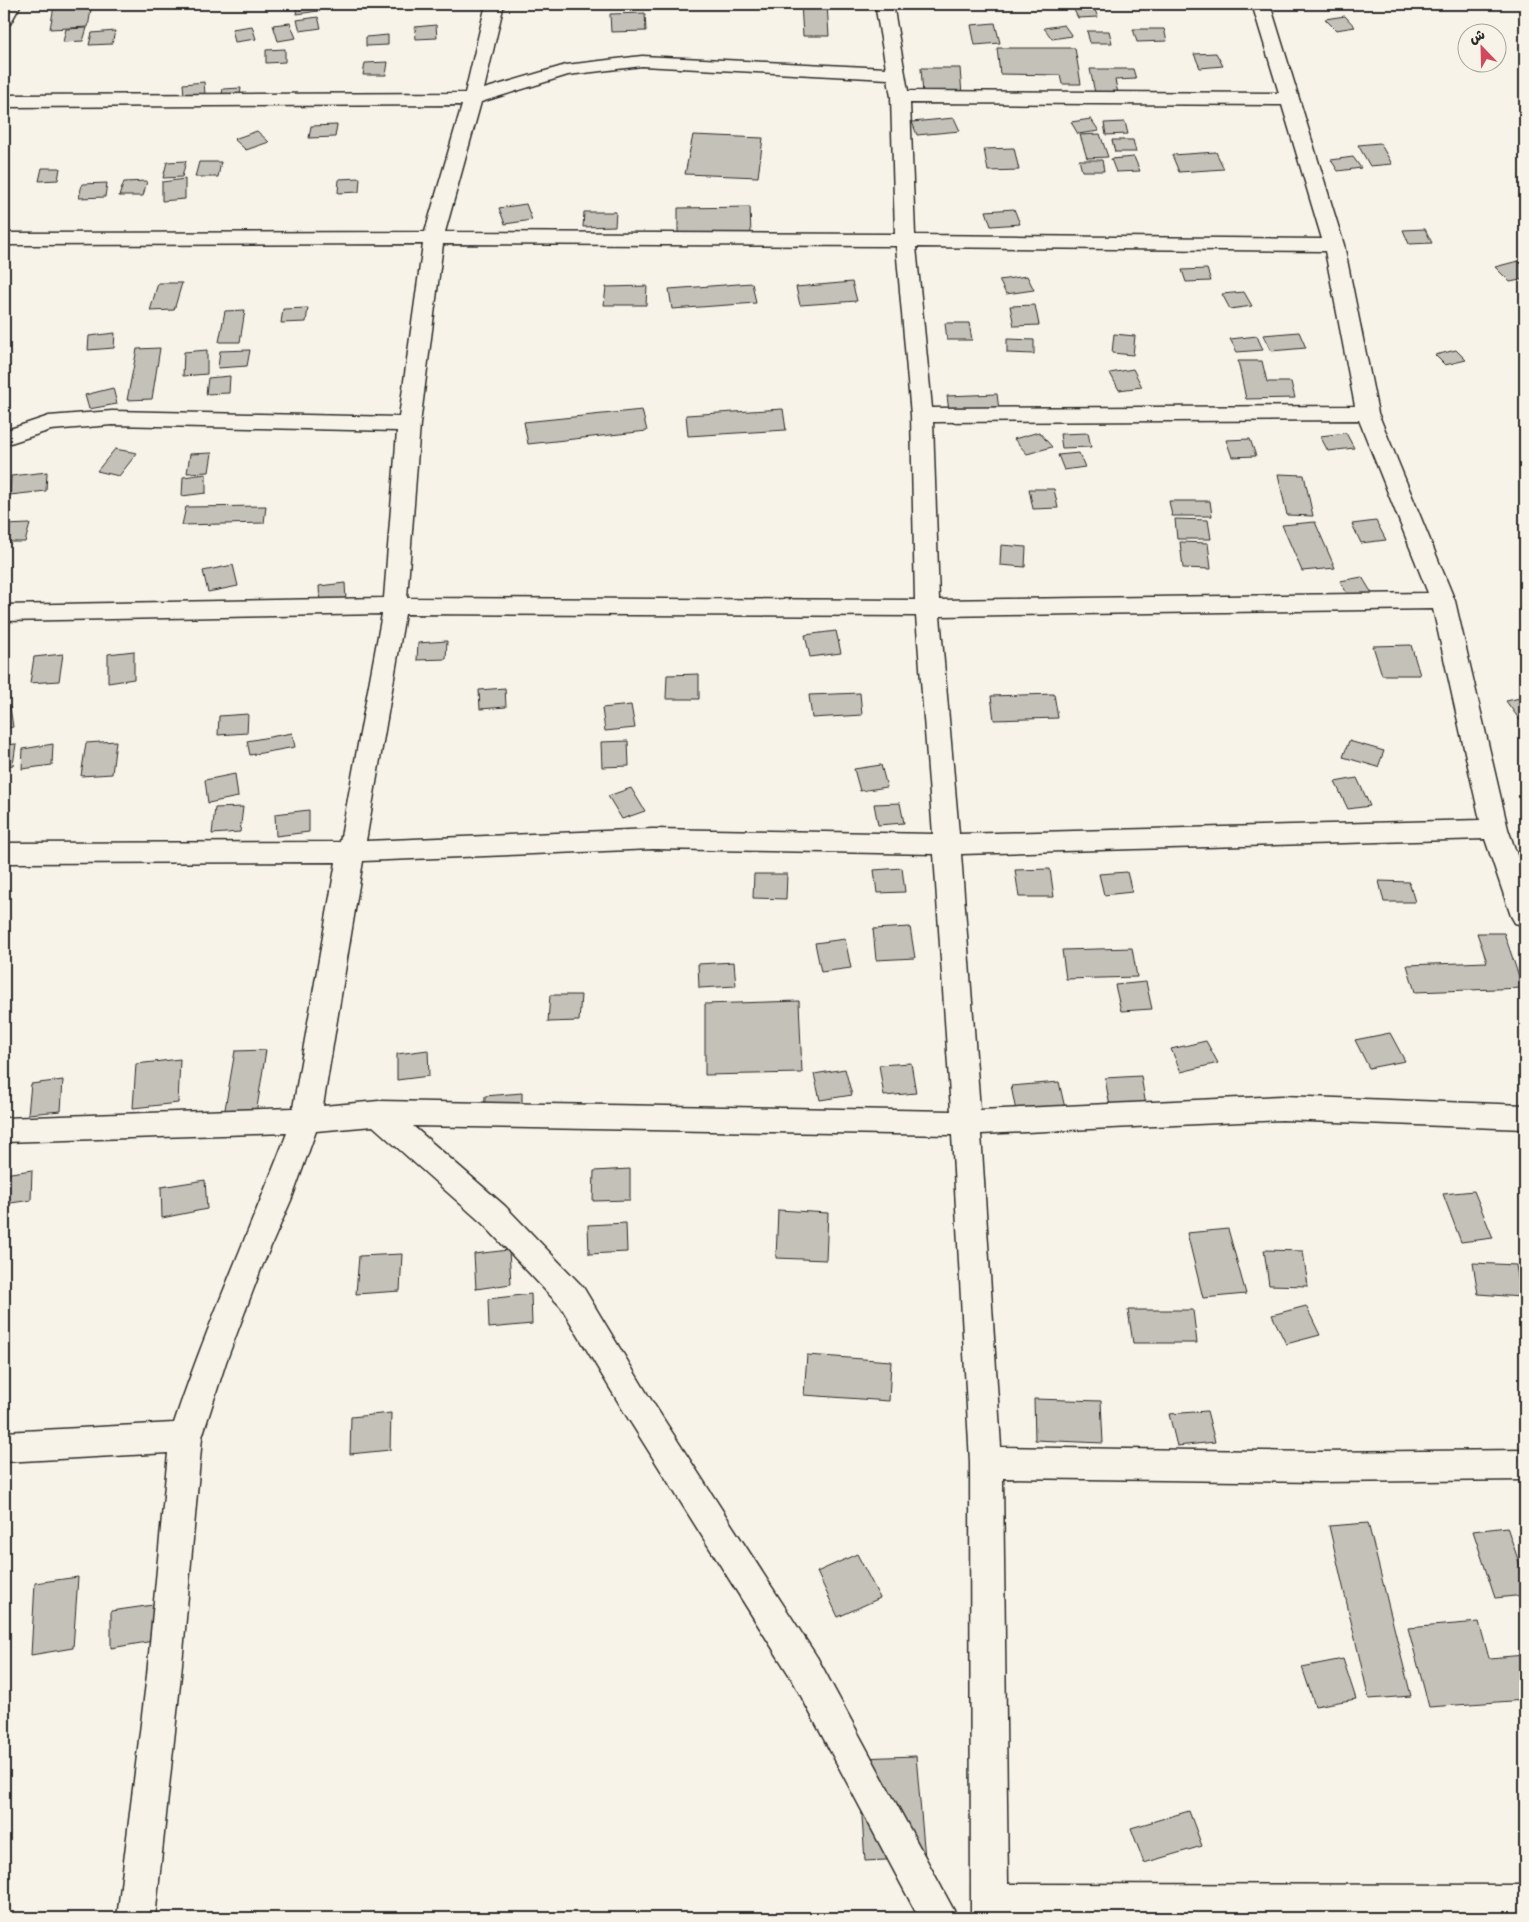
<svg xmlns="http://www.w3.org/2000/svg" width="1529" height="1922" viewBox="0 0 1529 1922" font-family="'Balsamiq Sans','Playpen Sans Arabic',sans-serif">
<style>
.building{fill:#c4c1b9;stroke:#2b2b2b}
.lines{fill:none;stroke-linecap:round;stroke-linejoin:round}
.minor-casing{stroke:#2b2b2b;stroke-width:3}
.minor{fill:#f7f3e8;fill-rule:evenodd}
</style>
<rect width="100%" height="100%" fill="#f7f3e8"/>
<filter id="ink" filterUnits="userSpaceOnUse"><feTurbulence type="fractalNoise" baseFrequency=".02" numOctaves="2"/><feDisplacementMap in="SourceGraphic" scale="10" xChannelSelector="R" yChannelSelector="G"/><feConvolveMatrix kernelMatrix="1 2 1 2 8 2 1 2 1" color-interpolation-filters="sRGB"/></filter>
<g filter="url(#ink)">
<path class="building" d="M92 4 88 27 50 29 54 6Z
M315 4 318 11 297 14 295 6Z
M801 4H827L829 36H803Z
M1093 6 1098 17 1078 18 1073 8Z
M645 13 646 31 611 32 610 14Z
M1345 16 1355 27 1336 30 1325 19Z
M318 17 321 28 300 31 297 20Z
M290 23 296 38 278 41 273 25Z
M995 23 1000 43 975 45 971 25Z
M436 25 437 38 416 39 415 27Z
M1064 25 1072 36 1052 39 1044 28Z
M252 26 256 39 235 42 232 29Z
M87 28 83 41 63 42 66 29Z
M1133 29H1164L1167 41 1137 42Z
M115 31 112 44 89 45 92 33Z
M1087 31H1109L1112 43H1090Z
M388 35V45L366 46V37Z
M997 48H1075L1081 84H1062L1060 75 1000 74Z
M285 49V62L266 63V50Z
M1216 53 1223 66 1200 68 1194 54Z
M388 62 386 75H363L365 63Z
M921 68H960L962 95H923Z
M1090 69H1133L1136 79 1115 80 1118 93H1095Z
M204 82 205 94 184 96 183 84Z
M241 88 239 102 220 103 223 89Z
M954 118 960 131 917 135 912 122Z
M1091 119 1099 131 1078 134 1071 122Z
M1125 122 1128 134 1106 135 1104 123Z
M337 125 335 137 309 138 311 126Z
M257 131 269 142 246 150 234 139Z
M1100 134 1108 157 1087 158 1080 135Z
M693 135 763 138 758 177 685 174Z
M1112 140H1133L1136 152H1115Z
M1380 143 1392 164 1370 166 1358 145Z
M1014 148 1019 170 988 171 984 149Z
M1216 152 1224 169 1179 172 1172 155Z
M1134 157 1140 171 1116 172 1111 159Z
M1353 157 1361 168 1338 171 1331 160Z
M1079 160H1102L1104 171H1082Z
M186 161 182 177 163 178 167 162Z
M199 162H221L218 177H195Z
M42 168H60L58 180 39 181Z
M360 178 359 192 338 193 339 179Z
M185 179V199L162 201V182Z
M147 181 143 196H119L124 182Z
M107 183 105 197 79 198 82 184Z
M526 204 532 220 505 224 499 208Z
M750 207 751 234H678V208Z
M1014 209 1020 224 991 226 986 211Z
M584 212H616L615 226 583 227Z
M1425 229 1432 243 1409 244 1403 230Z
M1518 261 1525 268V279L1510 282 1495 267Z
M1207 269 1211 281 1186 282 1182 270Z
M1027 276 1034 290 1006 294 999 280Z
M852 282 857 301 800 305 796 287Z
M158 283H182L174 310 150 311Z
M752 283 756 303 672 309 669 289Z
M647 286 646 305H604L606 287Z
M1244 292 1252 306 1230 309 1222 294Z
M1035 305 1039 325 1014 326 1010 306Z
M308 308 306 322 281 323 283 309Z
M245 310 240 342H219L225 311Z
M945 323H969L972 340H947Z
M1299 332 1306 348 1271 351 1263 335Z
M115 333 114 348 88 350 89 336Z
M1114 334 1135 336 1133 355 1112 353Z
M1257 336 1263 350 1237 352 1230 339Z
M1007 339 1034 340V354L1007 353Z
M160 348 152 399 127 400 137 349Z
M207 350V374L183 376 184 352Z
M250 350 247 366 218 368 220 351Z
M1456 350 1466 360 1445 365 1435 355Z
M1238 361H1262L1267 382H1291L1295 398 1246 399Z
M1133 369 1142 387 1119 390 1110 373Z
M230 376 229 393 206 394 208 378Z
M113 388 117 404 89 409 85 395Z
M997 394 999 410 949 411 947 396Z
M783 409 786 430 688 436 686 415Z
M642 410 647 431 528 444 524 422Z
M1039 432 1052 447 1027 454 1014 439Z
M1088 433 1091 447 1062 448 1060 434Z
M1346 433 1354 448 1328 451 1320 436Z
M1250 439 1256 456 1232 457 1226 440Z
M115 449 137 453 119 476 97 471Z
M212 453 209 472 187 473 190 454Z
M1079 453 1085 467 1064 470 1058 455Z
M47 472 46 491 10 495 11 476Z
M206 474V493L182 496 183 477Z
M1278 474 1304 475 1313 516 1287 515Z
M1029 489H1054L1058 508 1033 509Z
M1169 501H1210L1212 516H1172Z
M266 506 264 523 182 525 186 507Z
M1175 519 1208 520 1211 539H1177Z
M1376 521 1386 540 1361 543 1352 524Z
M1315 522 1335 568 1302 571 1282 525Z
M30 524 25 542H4V525Z
M1180 542 1208 543 1211 569 1183 568Z
M1001 545 1026 547 1025 567 1000 565Z
M233 565 238 586 208 592 203 571Z
M1362 577 1373 595 1350 599 1340 581Z
M345 583 346 601 320 604 319 586Z
M836 631 841 653 810 657 805 635Z
M447 641 446 659 417 660 418 643Z
M1411 645 1420 675H1382L1373 646Z
M134 651V679L108 683V654Z
M63 654 59 681 30 683 34 657Z
M699 674V699H666L667 675Z
M505 688 506 707 480 709 479 690Z
M860 693 862 715 812 718 809 695Z
M1054 694 1058 718 994 720 991 696Z
M1525 697V722L1522 723 1506 701Z
M631 705 635 728 605 731 602 708Z
M10 707 13 727 4 729V709Z
M248 714 247 733 218 735 219 716Z
M292 733 295 747 250 755 247 741Z
M116 741 112 774 81 776 86 743Z
M628 741 629 766 602 767 601 742Z
M1349 741 1384 751 1378 767 1343 757Z
M16 744 13 765 4 766V745Z
M53 744 52 765 22 769 23 749Z
M881 765 887 787 860 791 854 769Z
M235 774 238 797 208 803 205 780Z
M1357 778 1370 806 1348 809 1335 782Z
M631 788 645 811 622 819 608 796Z
M900 803 904 823 878 825 874 804Z
M243 807 240 832 212 834 215 808Z
M309 810V832L276 836 275 814Z
M902 868 905 892 877 893 874 870Z
M1050 869 1054 897H1019L1015 870Z
M1127 872 1132 892 1104 895 1099 874Z
M754 874H787L786 899 753 898Z
M1379 881 1409 882 1415 902H1384Z
M910 927 915 958 876 960 873 929Z
M1477 933H1504L1523 988 1415 992 1407 965 1487 962Z
M845 939 851 968 821 972 815 943Z
M1132 948 1137 977 1066 979 1062 950Z
M734 962 736 986 699 988 698 964Z
M1146 982 1152 1009 1121 1011 1115 985Z
M550 995H581L579 1021 548 1022Z
M799 1001 802 1073 705 1075V1004Z
M1390 1033 1405 1061 1369 1068 1355 1040Z
M1206 1041 1218 1063 1181 1072 1171 1049Z
M266 1050 256 1114 224 1115 235 1051Z
M428 1050 429 1076 397 1080V1054Z
M180 1059 178 1103 133 1108 136 1064Z
M911 1063 916 1093 884 1096 879 1065Z
M845 1069 852 1095 820 1100 814 1074Z
M1141 1076 1146 1106 1110 1107 1105 1078Z
M63 1080 61 1111 28 1114 31 1084Z
M1059 1082 1065 1108 1016 1111 1011 1086Z
M522 1093V1122L484 1124 485 1096Z
M630 1169V1200L593 1201 594 1171Z
M32 1170 31 1200 4 1204V1174Z
M205 1180 207 1209 162 1218 161 1187Z
M1474 1191 1493 1238 1461 1242 1443 1194Z
M778 1210 828 1213 826 1260 776 1258Z
M626 1223 627 1252 589 1254 588 1225Z
M1228 1229 1246 1294 1203 1298 1187 1233Z
M509 1250 511 1284 476 1289 474 1254Z
M1264 1250 1303 1251 1308 1286 1269 1285Z
M402 1254 400 1291 356 1294 359 1256Z
M1473 1263 1516 1265 1521 1297 1478 1294Z
M531 1294 532 1324 489 1328 488 1299Z
M1306 1306 1320 1335 1286 1344 1272 1315Z
M1128 1310H1193L1197 1343H1133Z
M807 1355 891 1361 889 1401 804 1395Z
M1034 1399 1101 1401 1103 1443 1035 1440Z
M1207 1411 1215 1442 1177 1446 1169 1414Z
M391 1413 390 1450 350 1454 351 1417Z
M1368 1523 1411 1696 1369 1699 1329 1526Z
M1507 1527 1525 1580V1595L1495 1598 1473 1531Z
M857 1554 880 1598 838 1617 817 1572Z
M78 1577 73 1648 31 1655 35 1583Z
M153 1605V1641L111 1648V1611Z
M1479 1622 1489 1658 1525 1655V1700L1429 1707 1408 1628Z
M1343 1659 1356 1699 1315 1706 1302 1667Z
M916 1756 925 1858 865 1861 858 1758Z
M1189 1811 1202 1846 1144 1863 1131 1828Z"/>
<g class="lines">
<g class="minor-casing">
<path id="minor" d="M4 4H21L10 24 4 25Z
M486 4H504L484 89 566 65 642 56 886 68 875 4H893L908 91 1279 93 1252 4H1270L1344 245 1378 413 1455 601 1508 829 1525 878V926L1515 923 1511 916 1485 839 961 854 980 1110 1282 1096 1525 1105V1129L1282 1120 981 1134 1001 1447 1319 1452 1525 1450V1480L1319 1482 1003 1478 1008 1884 1525 1885V1918H971L970 1462 952 1135 413 1126 505 1206 583 1287 648 1395 817 1657 958 1918H919L793 1681 626 1415 561 1307 483 1224 373 1126 316 1131 292 1198 261 1269 226 1362 202 1437 181 1675 155 1918H117L147 1675 168 1453 4 1462V1432L174 1423C207 1324 250 1230 287 1133L4 1142V1118L293 1108 336 862 4 863V843L340 842 382 614 4 621V605L384 598 397 431 112 425 51 430 4 445V431L49 416 112 411 399 417 423 244 4 245V233L425 232 462 105 4 107V95L465 93ZM642 66 888 79 891 97 895 234 445 232 481 102 568 75ZM910 103 1282 105 1322 239 915 235ZM443 244 896 246 911 415 915 600 407 598 420 424ZM916 247 1325 251 1355 406 932 408ZM1359 420 1428 593 939 600 933 422ZM1433 609 1480 820 959 834 940 616ZM405 614 916 616 933 834 653 829 366 841ZM653 849 934 854 951 1111 379 1101 323 1106 363 861Z"/>
</g>
<use href="#minor" class="minor"/>
</g>
</g>
<rect width="1529" height="1922" fill="none" stroke="#f7f3e8" stroke-width="20"/>
<rect x="10" y="10" width="1509" height="1902" fill="none" stroke="#2b2b2b" stroke-width="2" filter="url(#ink)"/>
<g transform="translate(1482 48) rotate(337)"><circle r="24" fill="#f7f3e8" stroke="#a5a39c"/>
<path d="M0-4L9 19L0 12L-9 19Z" fill="#d1495b"/>
<text y="-8" font-size="14" font-weight="bold" text-anchor="middle" fill="#2b2b2b">ش</text>
</g>
</svg>
